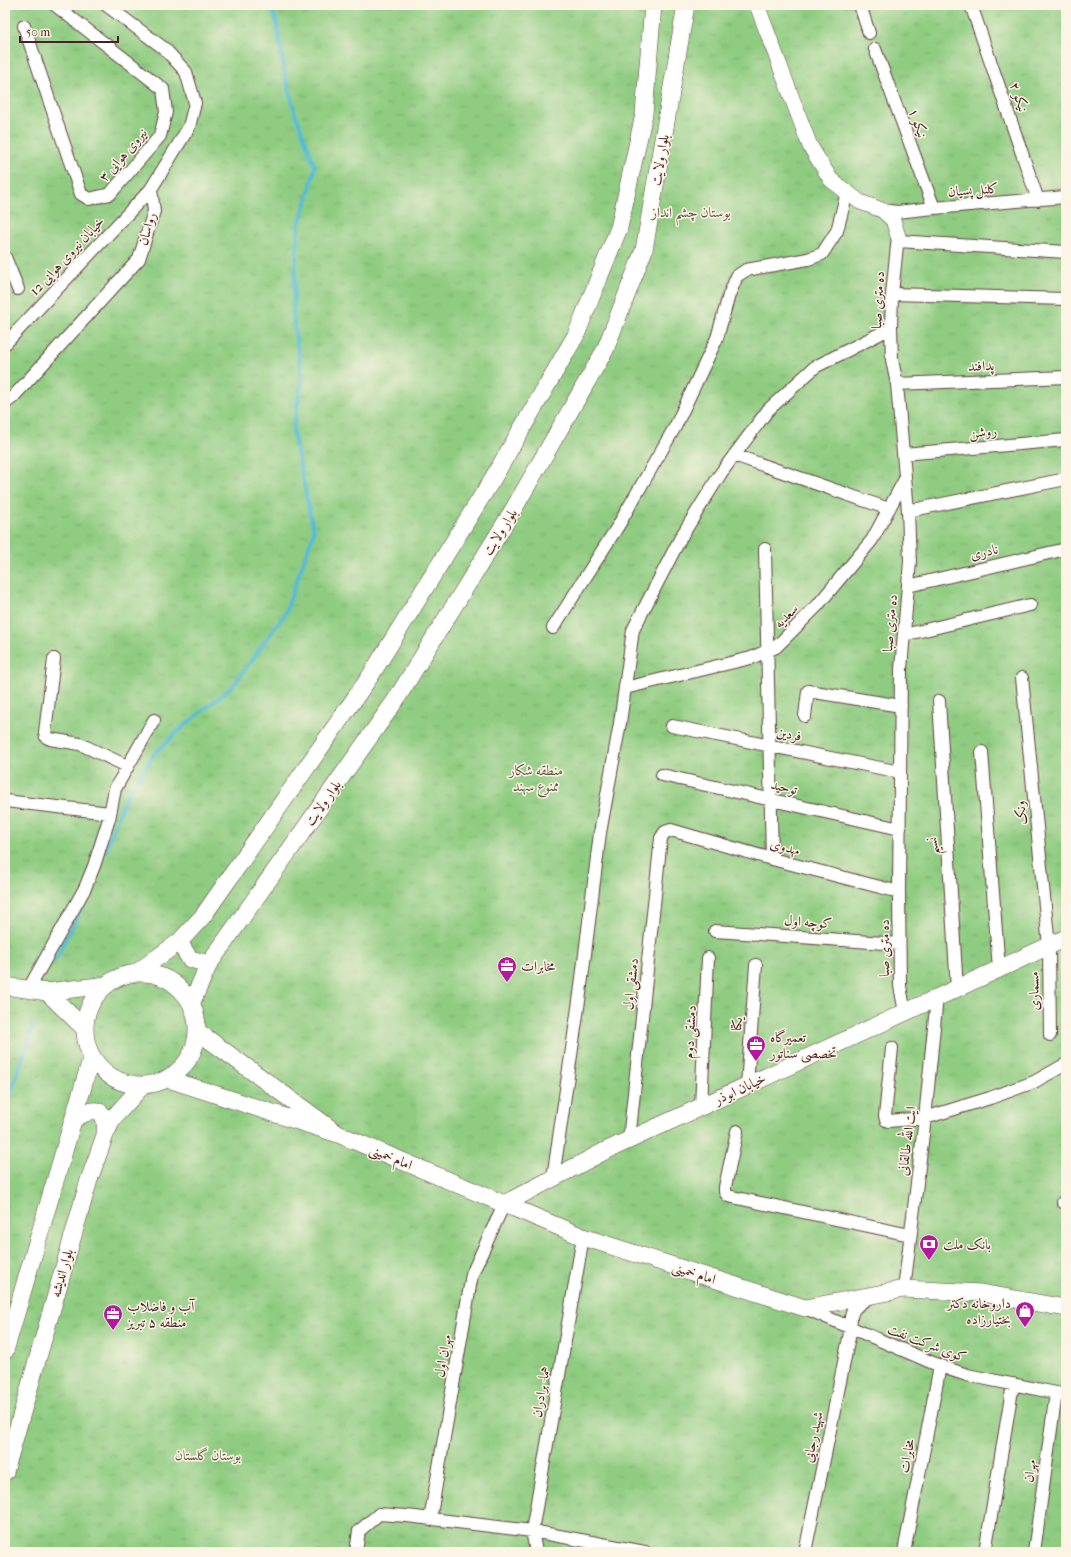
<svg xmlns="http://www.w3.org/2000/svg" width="1071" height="1557" viewBox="0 0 1071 1557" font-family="'IM FELL French Canon',Amiri,serif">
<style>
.park{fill:url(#park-tufts);stroke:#6c7656}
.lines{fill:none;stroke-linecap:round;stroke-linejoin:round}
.stream{stroke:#56bbd4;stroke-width:4}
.minor-casing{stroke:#623c41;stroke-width:14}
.tertiary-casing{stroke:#623c41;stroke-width:16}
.secondary-casing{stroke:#623c41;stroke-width:18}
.minor{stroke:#fff;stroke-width:12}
.tertiary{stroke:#fff;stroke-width:15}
.secondary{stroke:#fff;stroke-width:17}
.labels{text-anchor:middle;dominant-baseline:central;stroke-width:3;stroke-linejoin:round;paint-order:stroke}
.street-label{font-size:14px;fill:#4a1f2b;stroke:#fcf5e5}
.park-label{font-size:14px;fill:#5f5345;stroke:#fcf5e5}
.poi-label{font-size:14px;fill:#4a1f2b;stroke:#fcf5e5;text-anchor:start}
</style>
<defs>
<pattern id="park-tufts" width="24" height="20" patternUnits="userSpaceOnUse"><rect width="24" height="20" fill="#8fcc81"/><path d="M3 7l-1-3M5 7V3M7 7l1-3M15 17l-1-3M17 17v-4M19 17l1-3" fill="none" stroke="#7daf70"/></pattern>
</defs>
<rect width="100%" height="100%" fill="#fcf5e5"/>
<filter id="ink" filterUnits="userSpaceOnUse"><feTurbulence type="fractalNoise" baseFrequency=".025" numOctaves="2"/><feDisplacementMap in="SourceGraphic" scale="8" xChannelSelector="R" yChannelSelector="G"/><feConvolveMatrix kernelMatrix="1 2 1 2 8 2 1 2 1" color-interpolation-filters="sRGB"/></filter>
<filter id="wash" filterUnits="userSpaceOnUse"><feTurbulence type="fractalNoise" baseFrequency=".012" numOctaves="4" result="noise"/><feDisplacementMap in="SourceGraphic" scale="16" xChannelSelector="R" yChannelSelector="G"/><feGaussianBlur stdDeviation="0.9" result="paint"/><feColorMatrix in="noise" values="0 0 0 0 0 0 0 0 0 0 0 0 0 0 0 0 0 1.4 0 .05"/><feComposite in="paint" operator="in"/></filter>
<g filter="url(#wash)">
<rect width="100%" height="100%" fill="#ecdebb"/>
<path class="park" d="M5 5H1066V1552H5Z"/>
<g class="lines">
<path class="stream" d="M105 851 125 798 155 753 184 726 233 686 285 614 314 532 293 432 302 376 293 318 295 273 299 224 307 200 315 167 295 112 285 75 276 19 269 5
M55 961 83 904
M5 1109 33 1027"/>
</g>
</g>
<g filter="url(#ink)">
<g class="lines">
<g class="minor-casing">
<path id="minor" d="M860 5 869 33
M971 5 1038 200
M24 26 81 194 89 199 110 194 160 136 166 112 163 89 55 5
M875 49 934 208
M882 210 897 212 934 208 1066 197
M898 236 892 294 891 328 892 360 897 384 908 511 910 561 901 669 899 892 900 986 905 1013
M898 241 1066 252
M5 257 18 289
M892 294 1066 299
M5 344 151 189
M897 384 1066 377
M5 403 12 398 139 259 154 211 151 189 189 127 195 103 186 72 165 49 106 5
M903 454 1066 440
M734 455 889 509
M908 511 1066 479
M765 549 772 859
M908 586 1066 549
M553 628 618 526 675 427 717 338 729 295 737 276 746 270 808 259 822 254 837 231 847 192
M904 635 1030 605
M54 659 45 732 46 737 50 739 80 744 127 766
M1022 678 1049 946 1050 1035
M625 688 751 658 776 647 817 606 872 540 905 479
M939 701 957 989
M805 716 808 691 901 706
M672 726 900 772
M982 752 999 969
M662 775 900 829
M5 801 110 813
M715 931 899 944
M28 990 85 888 94 866 109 819 115 789 154 720
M892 1048 885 1116 886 1120 888 1121 925 1118 990 1098 1034 1082 1066 1064
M747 1085 756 965
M701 1106 708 958
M737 1131 725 1187V1192L728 1196 910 1235
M629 1140 661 838 665 832 671 830 772 859 899 892
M553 1178 580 994 600 833 620 723 633 630 681 537 721 473 768 410 815 367 891 328
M1063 1202H1066
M904 1289 925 1118 937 997
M805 1308 940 1366 967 1375 1066 1395
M430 1520 472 1274 504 1204
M356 1552 359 1531 379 1514 407 1516 532 1531 645 1552
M536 1552 532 1531 583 1237
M805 1552 851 1328C849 1311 854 1307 868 1298
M904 1552 940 1366
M985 1552 1013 1384
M1034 1552 1056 1393"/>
</g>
<g class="tertiary-casing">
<path id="tertiary" d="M757 5 810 146 831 180 860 202 882 210 893 220 898 236"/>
</g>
<g class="secondary-casing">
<path id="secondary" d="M179 942 190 959 209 964
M136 973 179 942 203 916 369 678 492 480 576 335 619 228 644 114 653 5
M85 1029a56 56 0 1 1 112 0a56 56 0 1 1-112 0Z
M5 986 47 992
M191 1004 209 964 395 701 509 517 605 350 644 250 686 5
M85 1029 47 992 107 985
M168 1079 338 1134 197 1031
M73 1120C81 1115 99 1103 104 1118 106 1122 105 1130 105 1135
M338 1134 583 1237 805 1308 904 1289 981 1293 1066 1308
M504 1204 603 1152 1066 938
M5 1351 92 1056
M5 1472 89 1180 105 1135 113 1118 143 1085"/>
</g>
<use href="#minor" class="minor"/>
<use href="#tertiary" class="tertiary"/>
<use href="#secondary" class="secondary"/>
</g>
</g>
<defs>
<g id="office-pin" transform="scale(1)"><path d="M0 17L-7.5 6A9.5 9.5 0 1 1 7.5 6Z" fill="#b5179e" stroke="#fcf5e5"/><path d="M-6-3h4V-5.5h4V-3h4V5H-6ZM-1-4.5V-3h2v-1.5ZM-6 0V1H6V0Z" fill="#fff"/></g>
<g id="bank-pin" transform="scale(1)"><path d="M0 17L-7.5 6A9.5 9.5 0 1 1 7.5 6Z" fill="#b5179e" stroke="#fcf5e5"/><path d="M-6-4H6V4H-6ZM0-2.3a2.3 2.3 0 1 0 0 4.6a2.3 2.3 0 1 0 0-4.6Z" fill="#fff"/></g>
<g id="shop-pin" transform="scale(1)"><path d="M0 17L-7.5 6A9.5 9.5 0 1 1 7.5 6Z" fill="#b5179e" stroke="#fcf5e5"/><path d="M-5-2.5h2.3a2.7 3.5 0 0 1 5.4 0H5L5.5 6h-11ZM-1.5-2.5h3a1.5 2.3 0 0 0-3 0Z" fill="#fff"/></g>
</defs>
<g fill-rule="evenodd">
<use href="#office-pin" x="507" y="966"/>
<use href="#office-pin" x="756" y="1045"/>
<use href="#bank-pin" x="929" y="1244"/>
<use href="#shop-pin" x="1025" y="1311"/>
<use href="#office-pin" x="113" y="1314"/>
</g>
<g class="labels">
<g class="street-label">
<text transform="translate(1019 97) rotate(71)">نیکو ۲</text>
<text transform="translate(918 123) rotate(70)">نیکو ۱</text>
<text transform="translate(123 155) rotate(-49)">نیروی هوایی ۳</text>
<text transform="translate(660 160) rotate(-80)">بلوار ولایت</text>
<text transform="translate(973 190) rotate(-4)">کلنل پسیان</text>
<text transform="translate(147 229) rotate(-74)">رواسان</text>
<text transform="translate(67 256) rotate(-47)">خیابان نیروی هوایی 12</text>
<text transform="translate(878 300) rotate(-87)">ده متری صبا</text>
<text transform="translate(981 366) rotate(-2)">پدافند</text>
<text transform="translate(983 432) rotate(-5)">روشن</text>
<text transform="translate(500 532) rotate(-58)">بلوار ولایت</text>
<text transform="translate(984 552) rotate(-13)">نادری</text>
<text transform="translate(786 616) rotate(-45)">سعدیه</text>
<text transform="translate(890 623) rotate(-85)">ده متری صبا</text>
<text transform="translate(789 734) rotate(11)">فردین</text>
<text transform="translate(784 787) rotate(13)">توحید</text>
<text transform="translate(323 803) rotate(-55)">بلوار ولایت</text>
<text transform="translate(1021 813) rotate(-96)">ونک</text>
<text transform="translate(933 846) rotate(-94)">نسیم</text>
<text transform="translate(785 847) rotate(15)">مهدوی</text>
<text transform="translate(808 922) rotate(4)">کوچه اول</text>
<text transform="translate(884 948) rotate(-90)">ده متری صبا</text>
<text transform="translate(631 984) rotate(-84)">دمشقی اول</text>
<text transform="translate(1034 991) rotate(-91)">مسماری</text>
<text transform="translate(737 1024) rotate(-86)">یکتا</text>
<text transform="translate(690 1032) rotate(-87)">دمشقی دوم</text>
<text transform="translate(740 1089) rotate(-25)">خیابان ابوذر</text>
<text transform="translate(907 1141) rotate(-83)">ایت الله طالقانی</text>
<text transform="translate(391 1157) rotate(23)">امام خمینی</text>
<text transform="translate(62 1273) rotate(-74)">بلوار اندیشه</text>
<text transform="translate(694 1273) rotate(18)">امام خمینی</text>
<text transform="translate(927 1343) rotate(21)">کوی شرکت نفت</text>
<text transform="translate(443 1356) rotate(-80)">مهران اول</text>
<text transform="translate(541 1392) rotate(-80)">هما- برادران</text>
<text transform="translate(813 1437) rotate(-78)">شهید رجایی</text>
<text transform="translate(907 1456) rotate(-79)">مخابرات</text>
<text transform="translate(1030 1471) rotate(-82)">مهران</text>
</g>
<g class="park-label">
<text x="691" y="212">بوستان چشم انداز</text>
<text x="536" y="770">منطقه شکار<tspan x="536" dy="16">ممنوع سهند</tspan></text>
<text x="208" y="1455">بوستان گلستان</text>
</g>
<g class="poi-label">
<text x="521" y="966">مخابرات</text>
<text x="770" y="1037">تعمیرگاه<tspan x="770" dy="16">تخصصی سناتور</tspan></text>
<text x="943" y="1244">بانک ملت</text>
<text x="1011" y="1303" text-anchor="end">داروخانه دکتر<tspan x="1011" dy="16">بختیارزاده</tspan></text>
<text x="127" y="1306">آب و فاضلاب<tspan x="127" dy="16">منطقه ۵ تبریز</tspan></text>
</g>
</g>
<rect width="1071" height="1557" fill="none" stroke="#fcf5e5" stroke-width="20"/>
<path d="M20 36v6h98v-6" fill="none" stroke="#4a1f2b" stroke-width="2"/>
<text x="26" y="36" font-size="12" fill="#4a1f2b" stroke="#fcf5e5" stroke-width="3" paint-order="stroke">50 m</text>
</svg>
